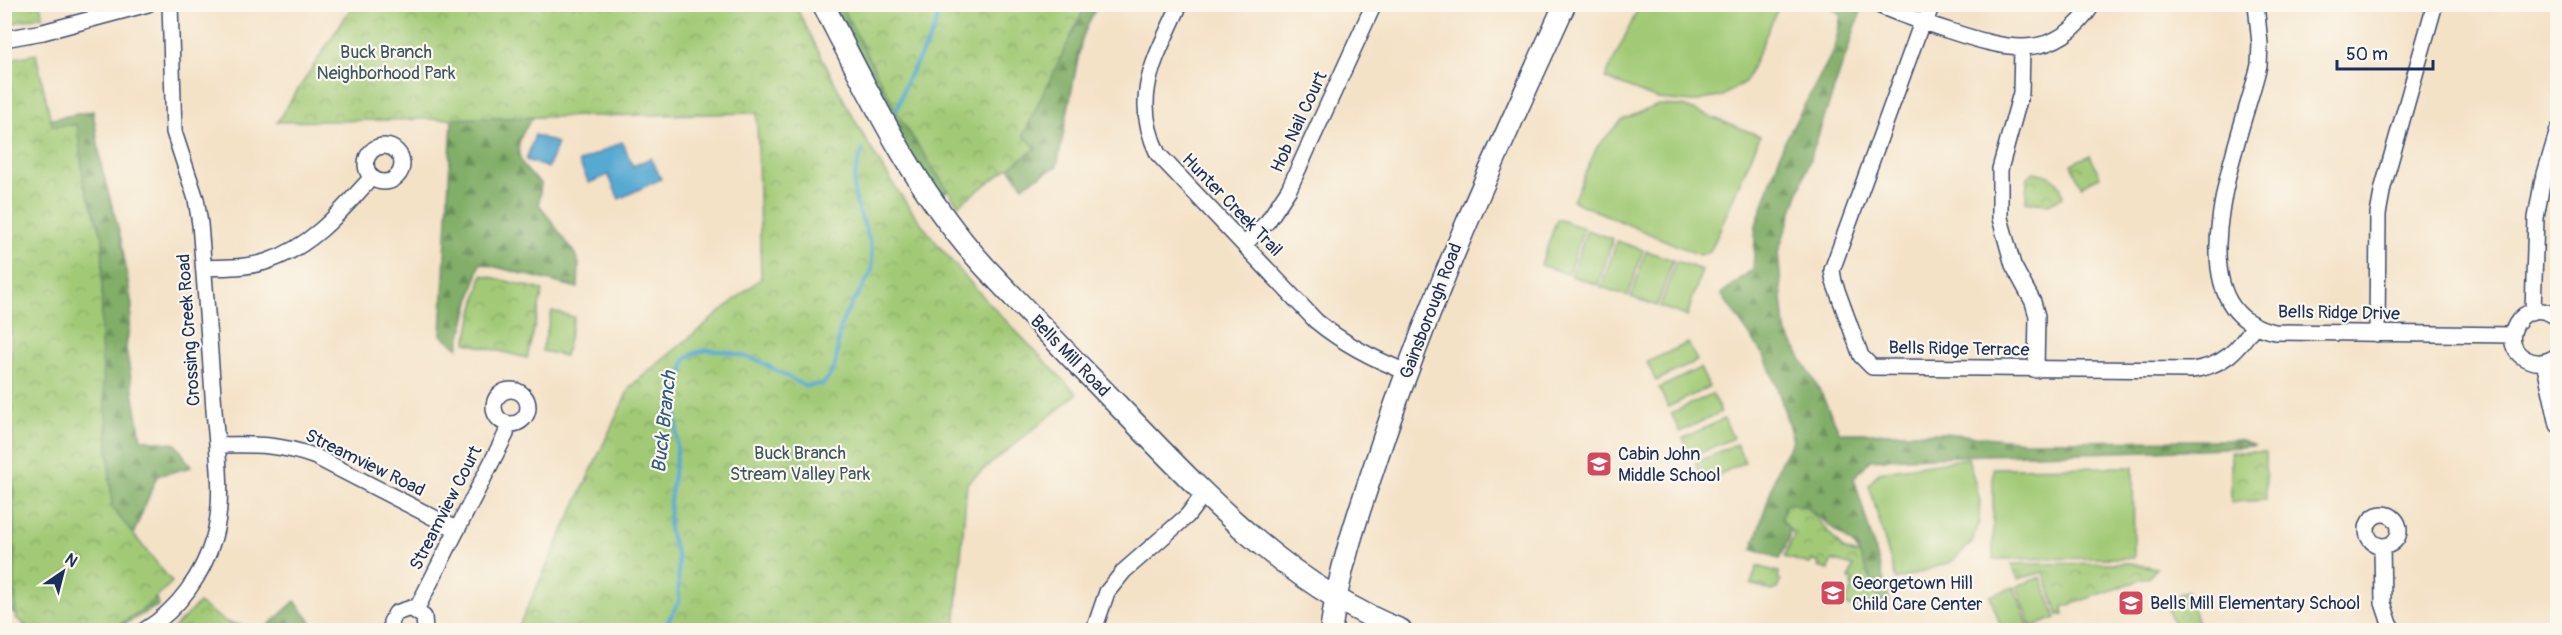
<svg xmlns="http://www.w3.org/2000/svg" width="2562" height="635" viewBox="0 0 2562 635" font-family="Pangolin,sans-serif">
<style>
.grass{fill:#a2ca76;stroke:#5e7c6a;stroke-width:1.5}
.forest{fill:url(#forest-firs);stroke:#4e6e62;stroke-width:1.5}
.park{fill:url(#park-crowns);stroke:#5e7c6a;stroke-width:1.5}
.water{fill:#56a9d1;stroke:#386c98;stroke-width:1.5}
.lines{fill:none;stroke-linecap:round;stroke-linejoin:round}
.stream{stroke:#56a9d1;stroke-width:4}
.street-casing{stroke:#3c4a6e;stroke-width:18}
.secondary-casing{stroke:#3c4a6e;stroke-width:24}
.street{stroke:#fff;stroke-width:15}
.secondary{stroke:#fff;stroke-width:21}
.labels{text-anchor:middle;dominant-baseline:central;stroke-width:4.5;stroke-linejoin:round;paint-order:stroke}
.park-label{font-size:18px;fill:#3d5664;stroke:#fbf7ec}
.street-label{font-size:18px;fill:#1b2f5e;stroke:#fbf7ec}
.poi-label{font-size:18px;fill:#1b2f5e;stroke:#fbf7ec;text-anchor:start}
.water-label{font-size:20px;font-style:italic;fill:#305a86;stroke:#fbf7ec}
</style>
<defs>
<pattern id="forest-firs" width="22" height="20" patternUnits="userSpaceOnUse" patternTransform="scale(1.5)"><rect width="22" height="20" fill="#81ae67"/><path d="M5 1l3.5 6h-7zM16 11l3.5 6h-7z" fill="#698e58"/></pattern>
<pattern id="park-crowns" width="20" height="18" patternUnits="userSpaceOnUse" patternTransform="scale(1.5)"><rect width="20" height="18" fill="#a2ca76"/><path d="M2 6a3 3 0 1 1 6 0M12 15a3 3 0 1 1 6 0" fill="none" stroke="#83a464"/></pattern>
</defs>
<rect width="100%" height="100%" fill="#fbf7ec"/>
<filter id="ink" filterUnits="userSpaceOnUse"><feTurbulence type="fractalNoise" baseFrequency=".0167" numOctaves="2"/><feDisplacementMap in="SourceGraphic" scale="12" xChannelSelector="R" yChannelSelector="G"/><feConvolveMatrix kernelMatrix="1 2 1 2 8 2 1 2 1" color-interpolation-filters="sRGB"/></filter>
<filter id="wash" filterUnits="userSpaceOnUse"><feTurbulence type="fractalNoise" baseFrequency=".008" numOctaves="4" result="noise"/><feDisplacementMap in="SourceGraphic" scale="24" xChannelSelector="R" yChannelSelector="G"/><feGaussianBlur stdDeviation="1.35" result="paint"/><feColorMatrix in="noise" values="0 0 0 0 0 0 0 0 0 0 0 0 0 0 0 0 0 1.4 0 .05"/><feComposite in="paint" operator="in"/></filter>
<g filter="url(#wash)">
<rect width="100%" height="100%" fill="#f4e2c7"/>
<path class="grass" d="M1771 5 1778 8 1746 81 1723 96 1693 102 1657 99 1605 78 1640 5Z
M1658 105 1683 106 1760 136 1710 252 1699 255 1573 201 1597 147 1622 120Z
M1557 219 1584 228 1568 274 1541 265Z
M1587 230 1613 239 1598 285 1571 276Z
M1617 241 1643 250 1628 296 1601 287Z
M1646 251 1673 260 1657 306 1631 297Z
M1676 261 1702 270 1687 316 1660 307Z
M552 311 574 317 565 356 542 351Z
M1688 343 1697 361 1656 381 1647 362Z
M1700 368 1709 387 1668 407 1659 388Z
M1712 394 1721 412 1680 432 1671 413Z
M1724 419 1733 438 1692 457 1683 438Z
M1736 444 1745 462 1704 482 1695 463Z
M1968 458 1980 501 1979 523 1972 542 1951 562 1896 580 1869 485 1879 472Z
M2133 467 2134 558 1993 559V468Z
M2041 577 2056 618 2031 627 2017 586Z
M2014 587 2029 628 2022 630H2002L1990 596Z"/>
<path class="forest" d="M824 5H1097L1082 38 1057 166 1023 186 1000 156 931 201Z
M1828 5H1854L1862 8 1778 252 1785 330 1821 393 1840 433H1944L2025 441 2238 440 2255 446C2127 455 1998 452 1870 460L1854 478 1890 601 1882 604 1855 546 1806 507 1789 521V539L1779 559 1765 552 1752 550 1779 465 1793 440 1781 399 1766 359 1721 294 1753 269 1756 225 1784 143 1835 48 1841 15Z
M376 85 538 112C514 138 509 160 541 183L539 204 575 254 579 264 578 288 480 263 458 348 441 335 452 119Z
M4 90 42 121 93 111 102 169 121 239 132 306 126 348 141 439 176 444 191 467 157 476 129 545 159 605 114 630H29L9 609 5 591V491L25 472 21 329 5 263Z
M295 601 317 630H183L201 618 264 629Z"/>
<path class="park" d="M4 5H40L43 16 5 25Z
M353 5H795C831 75 865 147 912 211 960 277 1020 335 1077 394L967 483 955 630H517L630 387 761 278 757 113 277 122Z
M841 5H1086L1023 135 1036 148 958 205 903 123Z
M36 54 52 126 77 125 84 185 103 237 101 344 112 508 172 582 147 606 111 630H32L16 618 9 243 4 235V60Z
M2090 155 2100 177 2081 186 2071 164Z
M2033 172C2051 175 2059 177 2063 197L2048 204 2026 202 2027 177Z
M482 275 543 290 527 358 466 343Z
M2231 452H2265L2266 500 2231 502Z
M1789 503 1809 509 1843 549 1860 555 1883 609 1860 602 1856 609 1844 604 1853 587 1851 586 1853 580 1849 579 1853 566 1832 560 1829 570 1818 567 1819 563 1812 560 1810 564 1784 557 1794 535 1782 519 1785 506Z
M2130 563 2157 568 2149 577 2063 607 2064 615H2058L2044 572 2018 579 2011 564Z
M1757 566 1779 572 1778 579 1781 580 1777 589 1772 591 1751 584Z
M2187 591 2199 626 2187 630H2176L2165 601Z
M199 603 237 630H172Z"/>
<path class="water" d="M535 135 557 143 548 168 526 160Z
M622 142 633 166 651 158 661 179 619 199 608 175 589 183 579 162Z"/>
<g class="lines">
<path class="stream" d="M897 110 906 82 933 33 941 4
M663 630 679 602 678 557 669 531 670 501 677 451 676 402 685 360 694 353 708 350 729 352 759 361 805 386 823 384C843 363 834 350 841 325 846 309 871 278 872 269 876 219 837 207 863 150"/>
</g>
</g>
<g filter="url(#ink)">
<g class="lines">
<g class="street-casing">
<path id="street" d="M1180 4C1156 58 1130 96 1158 154L1316 321C1344 344 1373 359 1407 372
M1876 4C1900 15 1925 23 1950 31 2005 49 2055 64 2093 4
M2256 4 2260 44 2259 65C2244 131 2166 311 2275 332L2512 335
M1922 22 1832 270 1834 282 1861 356 1872 367 2192 370C2223 366 2237 351 2254 326
M1925 23 1932 4
M4 39 43 32 148 4
M2022 48 2021 93 2000 169V218L2013 265 2033 302 2037 316 2036 370
M366 164a18 18 0 1 1 36 0a18 18 0 1 1-36 0Z
M1244 245 1268 221 1289 189 1374 4
M204 268C225 267 248 268 268 261 313 246 342 210 372 177
M2533 311 2536 218 2542 184 2558 130
M2558 319C2523 289 2491 348 2531 361 2541 364 2550 361 2558 355
M2377 334 2378 214 2383 187 2435 4
M2544 362 2558 425
M494 407a17 17 0 1 1 34 0a17 17 0 1 1-34 0Z
M217 445C254 444 281 444 316 457L456 529
M2367 530a16 16 0 1 1 32 0a16 16 0 1 1-32 0Z
M2382 546 2383 603 2392 630
M416 610 506 434 507 424
M145 630C178 610 203 575 214 537 225 498 217 450 214 410 210 348 205 286 200 224L196 199 174 132 170 4
M392 630 391 622 396 613 411 608 424 617 425 630
M1094 630 1107 592 1124 571 1187 516 1204 494"/>
</g>
<g class="secondary-casing">
<path id="secondary" d="M823 4C871 98 914 189 985 267 1035 320 1086 373 1137 425 1215 506 1294 588 1401 630
M1331 630C1338 571 1359 511 1378 455 1429 300 1497 152 1565 4"/>
</g>
<use href="#street" class="street"/>
<use href="#secondary" class="secondary"/>
</g>
</g>
<defs>
<g id="school-square" transform="scale(1.35)"><rect x="-9" y="-9" width="18" height="18" rx="4" fill="#d1495b" stroke="#fbf7ec"/><path d="M0-5L7-2L0 1L-7-2ZM-4 1L0 2.5L4 1V4Q0 6-4 4Z" fill="#fff"/></g>
</defs>
<g fill-rule="evenodd">
<use href="#school-square" x="1599" y="464"/>
<use href="#school-square" x="1833" y="593"/>
<use href="#school-square" x="2131" y="603"/>
</g>
<g class="labels">
<g class="park-label">
<text x="386" y="52">Buck Branch<tspan x="386" dy="21">Neighborhood Park</tspan></text>
<text x="800" y="453">Buck Branch<tspan x="800" dy="21">Stream Valley Park</tspan></text>
</g>
<g class="street-label">
<text transform="translate(1299 122) rotate(-65)">Hob Nail Court</text>
<text transform="translate(1232 205) rotate(46)">Hunter Creek Trail</text>
<text transform="translate(1431 311) rotate(-69)">Gainsborough Road</text>
<text transform="translate(2339 313) rotate(1)">Bells Ridge Drive</text>
<text transform="translate(189 330) rotate(-94)">Crossing Creek Road</text>
<text transform="translate(1959 349) rotate(1)">Bells Ridge Terrace</text>
<text transform="translate(1070 356) rotate(46)">Bells Mill Road</text>
<text transform="translate(365 463) rotate(26)">Streamview Road</text>
<text transform="translate(446 508) rotate(-63)">Streamview Court</text>
</g>
<g class="poi-label">
<text x="1618" y="454">Cabin John<tspan x="1618" dy="21">Middle School</tspan></text>
<text x="1852" y="583">Georgetown Hill<tspan x="1852" dy="21">Child Care Center</tspan></text>
<text x="2150" y="603">Bells Mill Elementary School</text>
</g>
<g class="water-label">
<text transform="translate(664 422) rotate(-84)">Buck Branch</text>
</g>
</g>
<rect width="2562" height="635" fill="none" stroke="#fbf7ec" stroke-width="24"/>
<g transform="translate(63 572) rotate(35)" stroke="#fbf7ec" stroke-width="4.5" paint-order="stroke">
<path d="M0-4.5L10 22L0 15L-10 22Z" fill="#1b2f5e"/>
<text y="-9" font-size="16" font-weight="bold" text-anchor="middle" fill="#1b2f5e">N</text>
</g>
<path d="M2337 60v9h96v-9" fill="none" stroke="#1b2f5e" stroke-width="3"/>
<text x="2346" y="60" font-size="18" fill="#1b2f5e" stroke="#fbf7ec" stroke-width="4.5" paint-order="stroke">50 m</text>
</svg>
